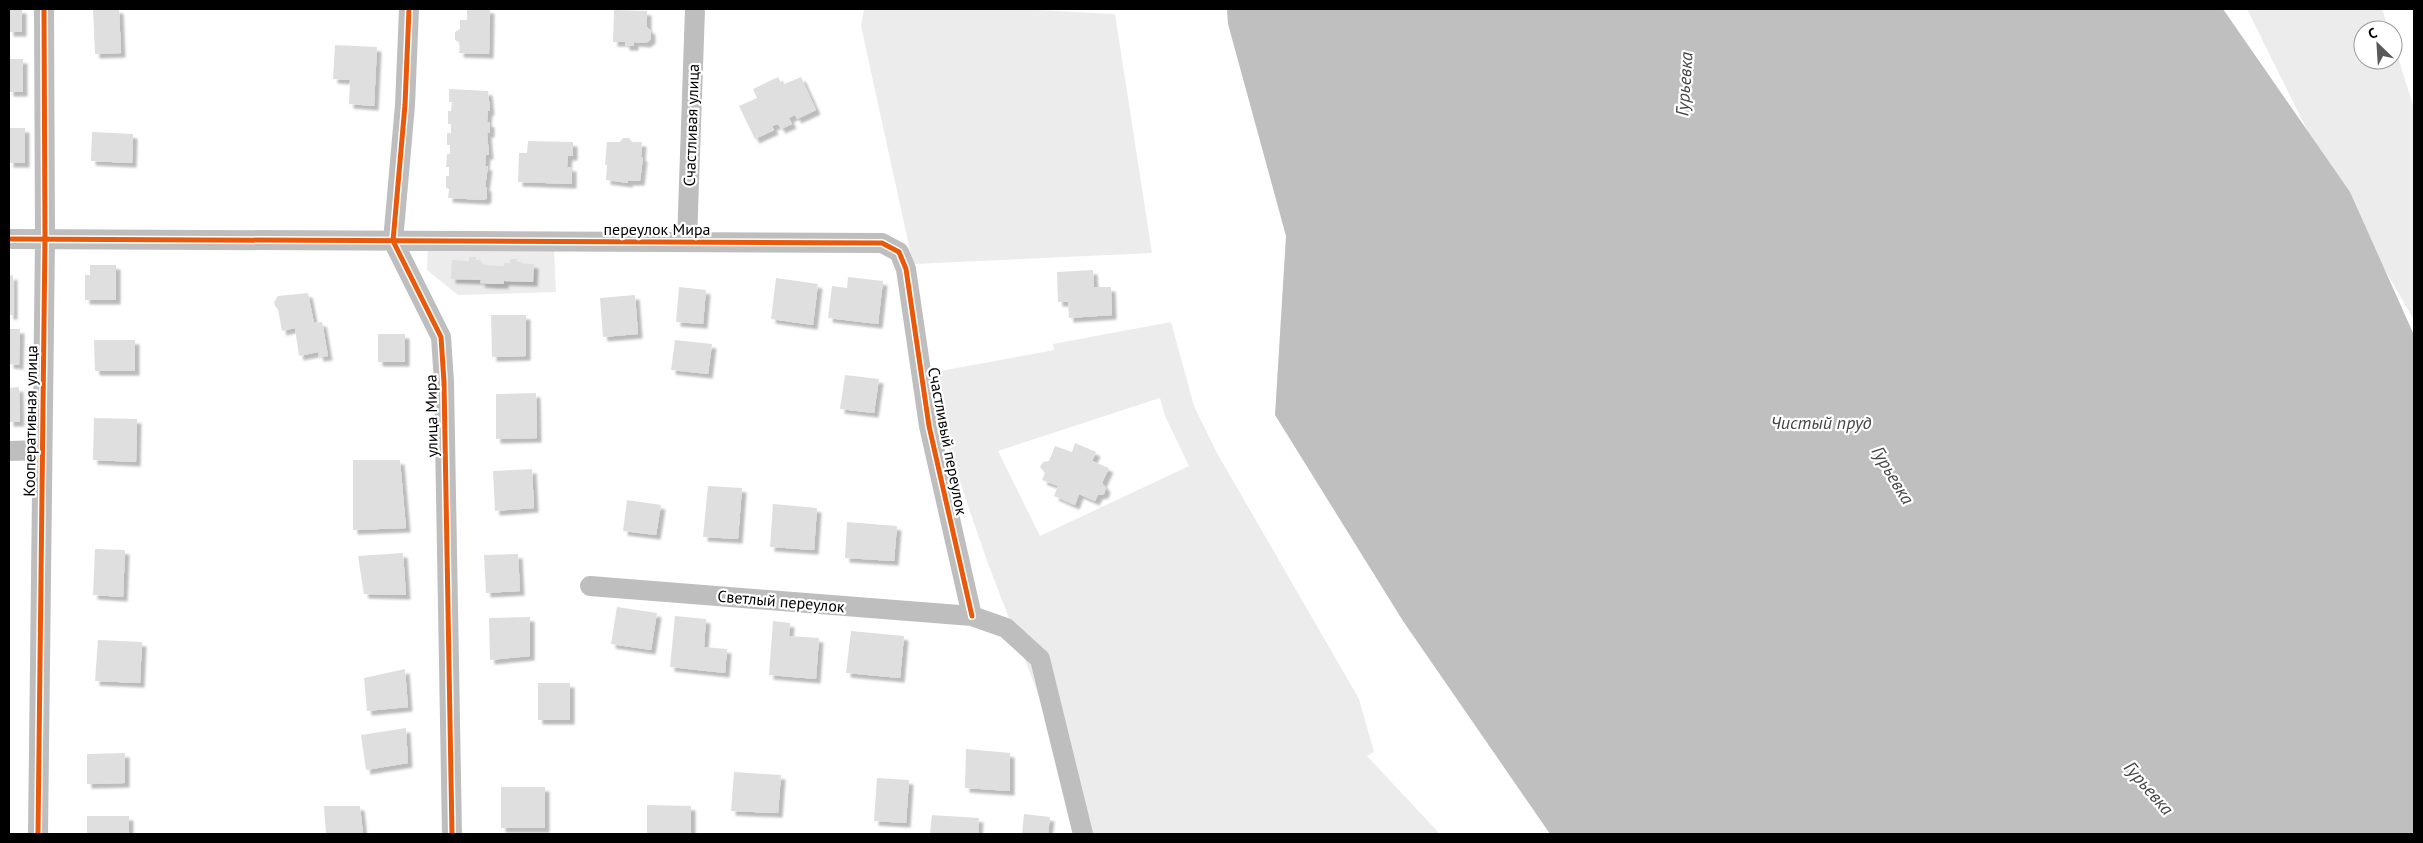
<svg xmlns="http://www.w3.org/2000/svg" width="2423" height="843" viewBox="0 0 2423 843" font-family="'PT Sans',sans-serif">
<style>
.green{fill:#ececec;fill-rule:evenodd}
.water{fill:#bfbfbf}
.building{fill:#dfdfdf;filter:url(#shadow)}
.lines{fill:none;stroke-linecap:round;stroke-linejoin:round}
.minor{stroke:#bebebe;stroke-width:20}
.cycleway-casing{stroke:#fff;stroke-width:8}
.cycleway{stroke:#e8590c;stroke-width:5}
.labels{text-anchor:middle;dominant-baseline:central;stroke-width:4.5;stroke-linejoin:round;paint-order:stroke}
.street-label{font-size:16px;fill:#000;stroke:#fff}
.water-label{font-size:18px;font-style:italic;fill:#444;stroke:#fff}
</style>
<defs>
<filter id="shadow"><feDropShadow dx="4.5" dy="4.5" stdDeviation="1" flood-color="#0004"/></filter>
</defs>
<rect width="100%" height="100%" fill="#fff"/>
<path class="green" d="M864 9H1014L1115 14 1152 253 913 264 861 26Z
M2247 9H2382L2389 30H2363V60H2393V42L2414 108V320L2327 170Z
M428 244 554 249 556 292 458 295 427 270Z
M1171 322 1194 406 1217 453 1359 699 1374 752 1367 756 1440 834H1088L1055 738 987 561 944 435 935 372 1054 350 1053 344ZM1160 398 1165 416 1189 466 1040 536 998 451Z"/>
<path class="water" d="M1227 9H2223L2350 192 2414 335V834H1550L1403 621 1275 415 1286 236 1228 24Z"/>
<path class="building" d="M9 9H22V32H9Z
M93 9H119L121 53 95 54Z
M467 9H490L489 54 459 53 460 43 455 40V32L460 29V20H467Z
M614 10 647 11V27L651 31V39L646 43 634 42V46H625V42H613Z
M335 45 377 47 374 106 349 104 350 80 333 79Z
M9 59H23V92H9Z
M778 77 782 85 801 77 816 110 797 119 795 115 789 118 792 124 781 129 778 124 772 126 774 130 755 139 739 106 757 98 753 89Z
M449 89 488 91 490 111H488L487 122 490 123V133H487L489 155H486L485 166H488L485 187H487V198L484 200 448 198 449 189 446 188V176H449V167H446L447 154H450V145H447V133H451V124H448V111H451L452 102H449Z
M9 128H25V163H9Z
M92 132 133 134 132 163 91 161Z
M623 138H629L632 142H642L641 157H643L640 181H628V183L606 180 607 165H605L607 142H620Z
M528 141 573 142V156H568L567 167H572V184L518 182 519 153H527Z
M469 257H476V261L482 262V265L504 266V263H510V259H517V263L534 264 533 282 504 281V284H492L480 283 481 280 451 279 452 260 469 261Z
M90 265H116V300H85V275H90Z
M1093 270 1094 287H1111L1112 315 1069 318 1068 302H1058L1057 272Z
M13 275V315H9V276Z
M848 277 883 281 878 324 828 318 832 286 847 288Z
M776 278 818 284 813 325 771 319Z
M679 287 706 290 703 324 676 322Z
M308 293 314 323 322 322 328 356 319 357 318 352 299 356 295 328 282 331 278 309 275 306 274 302 278 296Z
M635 295 638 334 603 337 600 298Z
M491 315H526V356L492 357Z
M9 329H20L19 365 9 364Z
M378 334H405V362H378Z
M94 340H135V371H95Z
M675 340 712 344 708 374 671 370Z
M845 375 879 379 874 413 840 409Z
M19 387 20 422H9V388Z
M536 393 537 438 496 439V394Z
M94 418 137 419 136 462 93 460Z
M1075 443 1096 452 1092 461 1109 468 1102 483 1106 488 1104 494 1098 495 1095 501 1079 494 1075 505 1054 496 1058 486 1042 480 1045 473 1040 467 1043 462 1049 461 1055 446 1072 452Z
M353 460H400L406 528 353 530Z
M532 469 534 508 495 511 493 471Z
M708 486 742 488 738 539 703 537Z
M627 500 661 505 656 535 623 531Z
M773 504 817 508 814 550 770 547Z
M847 522 897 526 894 561 845 558Z
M95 549 125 550 123 597 93 595Z
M403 553 406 595 364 594 358 556Z
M518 554 520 591 486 593 484 555Z
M617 607 657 613 651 650 611 644Z
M675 616 706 619 704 647 727 649 725 673 670 667Z
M530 617V656L490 660 489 618Z
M773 621 790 623 789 636 819 638 816 679 769 675Z
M851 631 904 636 900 678 846 673Z
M98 640 142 642 140 683 95 681Z
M405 669 408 707 367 711 364 678Z
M538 683H570V720H538Z
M406 728 408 763 366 770 361 735Z
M966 749 1010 753V791L965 788Z
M125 753V783L87 784V754Z
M734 772 781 775 778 813 731 811Z
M877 778 909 780 906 823 874 821Z
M501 787H545V828H501Z
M647 805 691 806V834H647Z
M324 806H360L363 834H326Z
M1024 814 1050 817 1048 834H1022Z
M932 815 979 818 978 834H930Z
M87 816H129V834H87Z"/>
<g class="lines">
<path class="minor" d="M409 9 405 105 393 241 441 337 444 382 452 834
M9 239 882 243 899 252 906 269 929 426 972 616
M687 241 695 9
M9 451 42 450
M590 586 972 616 1006 628 1040 659 1083 834
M38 834 45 238 44 9"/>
<g class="cycleway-casing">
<path id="cycleway" d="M409 9 405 105 393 241 441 337 444 382 452 834
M9 239 882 243 899 252 906 269 929 426 972 616
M38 834 45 238 44 9"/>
</g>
<use href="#cycleway" class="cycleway"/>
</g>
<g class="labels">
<g class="street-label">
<text transform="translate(691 125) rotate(-88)">Счастливая улица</text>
<text x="657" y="229">переулок Мира</text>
<text transform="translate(431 416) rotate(-91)">улица Мира</text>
<text transform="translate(30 421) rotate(-89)">Кооперативная улица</text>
<text transform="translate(948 441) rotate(79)">Счастливый переулок</text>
<text transform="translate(781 601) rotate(5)">Светлый переулок</text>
</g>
<g class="water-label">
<text transform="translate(1684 84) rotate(-86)">Гурьевка</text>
<text x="1821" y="422">Чистый пруд</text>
<text transform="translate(1893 475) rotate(59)">Гурьевка</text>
<text transform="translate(2149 788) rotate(49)">Гурьевка</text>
</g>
</g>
<rect width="2423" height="843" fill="none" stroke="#000000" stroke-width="20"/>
<g transform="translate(2378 45) rotate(335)"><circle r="24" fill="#ffffff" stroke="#999999"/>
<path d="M0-4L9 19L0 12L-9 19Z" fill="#595959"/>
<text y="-8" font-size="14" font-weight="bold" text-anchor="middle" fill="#000000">С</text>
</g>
</svg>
